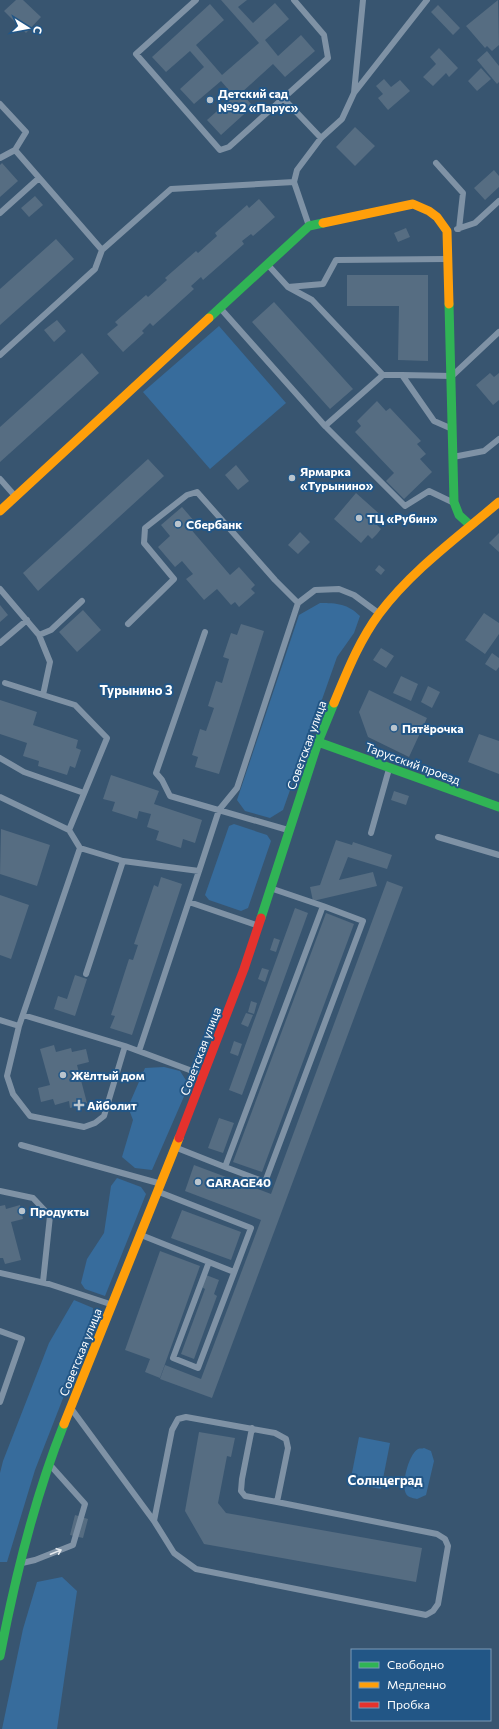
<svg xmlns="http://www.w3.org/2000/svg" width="499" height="1729" viewBox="0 0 499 1729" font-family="Commissioner,sans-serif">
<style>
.green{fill:#376c9c}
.building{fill:#566d82}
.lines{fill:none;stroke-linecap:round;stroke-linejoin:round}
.lane{stroke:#7f92a5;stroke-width:6}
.fast{stroke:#30b455;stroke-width:9}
.slow{stroke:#ff9f0a;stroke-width:9}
.jam{stroke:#e5322d;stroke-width:9}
.oneway{stroke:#e5e9ed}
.poi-dot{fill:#b9c4cd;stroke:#225686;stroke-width:1.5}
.labels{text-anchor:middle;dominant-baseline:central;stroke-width:4;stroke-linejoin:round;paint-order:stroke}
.poi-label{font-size:12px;font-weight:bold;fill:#fff;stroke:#225686;text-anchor:start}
.street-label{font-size:12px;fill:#fff;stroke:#225686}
.neighbourhood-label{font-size:13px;font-weight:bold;fill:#fff;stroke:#225686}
</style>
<rect width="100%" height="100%" fill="#385570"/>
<path class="green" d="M219 326 286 403 210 469 143 392Z
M320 603C337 603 348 604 360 616L354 633 337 657 283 810 270 818 245 811 237 800 299 615Z
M234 824 267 835 271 841 248 908 241 911 209 900 205 895 229 826Z
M164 1067 180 1071 189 1085 152 1170 135 1168 122 1157 133 1120 128 1107 145 1068Z
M117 1178 141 1187 146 1194 105 1296 85 1289 81 1283 87 1259 104 1233 111 1186Z
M74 1300 93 1308 92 1324 35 1470 7 1562H0V1473L3 1461 49 1343Z
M359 1437 390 1443 381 1489 350 1483Z
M424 1448 431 1451 434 1461 426 1495 417 1499C412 1498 406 1497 405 1491 402 1482 409 1454 418 1449 420 1448 422 1449 424 1448Z
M62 1577 77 1591 57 1729H2L23 1629 37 1582Z"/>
<path class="building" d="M16 0H23L41 17 26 33 4 11Z
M221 0H247L238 7 253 23 275 3 289 19 265 40 278 56 301 35 315 51 285 77 273 64 241 93 253 106 221 135 207 120 234 96 221 81 194 104 180 89 204 67 190 51 166 72 152 57 210 4 224 20 196 45 222 75 259 43Z
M498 0 499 45 492 51 487 46 485 48 466 26Z
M438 5 460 28 453 35 431 12Z
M439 48 458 68 449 77 446 73 433 86 423 77 436 64 430 57Z
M487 51 499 66V82L497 84 477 60Z
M481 68 491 79 477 91 468 81Z
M384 79 391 87 400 80 410 91 388 110 378 98 383 94 376 86Z
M355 127 375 146 355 166 336 147Z
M2 163 18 181 0 197V165Z
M494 170 499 176V187L485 200 474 188Z
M35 196 43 205 29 217 21 208Z
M259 199 275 217 253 236 251 234 242 241 244 244 203 280 201 277 191 286 194 289 153 326 150 323 142 331 144 333 123 352 107 334 118 325 115 322 146 295 148 297 167 280 165 278 196 251 198 253 217 236 215 233 247 205 249 208Z
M406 228 410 237 398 242 394 233Z
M56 239 74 259 0 325V289Z
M347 275H428V361L398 360 399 306H347Z
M274 302 353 389 330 409 252 322Z
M57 320 66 331 54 342 44 330Z
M82 353 99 373 0 462V427Z
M490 373 494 377 499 373V400L493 405 476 385Z
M377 401 386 411 390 408 421 441 417 444 426 454 420 459 432 472 404 499 386 481 394 473 355 432 361 426 357 421Z
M148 459 164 476 38 591 23 573Z
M236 465 249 481 238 490 225 475Z
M356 493 384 518 377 525 381 529 377 534 372 539 368 535 361 543 334 519Z
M182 507 195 522 189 527 230 575 239 567 255 585 251 589 255 593 239 607 235 602 231 605 217 589 204 600 186 579 193 574 182 561 175 567 158 547 170 536 161 525Z
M300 532 310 542 298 554 288 545Z
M499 533V552L489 543Z
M379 565 385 570 381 575 375 570Z
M0 605 8 615 0 622Z
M83 610 101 630 77 652 59 632Z
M484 613 499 623V634L485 654 465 640Z
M241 624 264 631 219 774 195 767 198 757 192 755 200 729 206 731 214 708 208 706 216 681 222 683 229 659 223 657 231 633 237 635Z
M381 648 394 656 386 668 373 660Z
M492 653 499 658V667L496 671 485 664Z
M401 676 418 684 411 701 393 693Z
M428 686 440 692 432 708 421 702Z
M369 690 427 718 409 757 368 737 359 712Z
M0 700 37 712 33 725 78 740 76 748 81 750 75 768 70 766 67 775 38 766 39 761 23 756 27 743 0 734Z
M479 734 499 741V774L468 762Z
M111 775 159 791 154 804 202 820 195 843 183 839 181 848 156 840 159 831 147 827 151 814 139 811 137 819 112 811 115 802 103 799Z
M394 791 409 796 406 805 391 800Z
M1 829 50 845 37 886 0 874Z
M336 840 352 845 353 842 392 855 387 869 348 857 339 880 373 872 377 886 313 901 310 887 320 885Z
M161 877 182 884 132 1035 110 1028 115 1016 111 1015 129 959 133 960 138 945 134 944 154 885 158 887Z
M387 881 403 887 212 1398 160 1379 165 1365 201 1379 261 1220 185 1191 194 1165 271 1194Z
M0 895 29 905 11 959 0 955Z
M295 908 308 913 242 1095 229 1090Z
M326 913 354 924 262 1172 233 1162Z
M274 938 280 940 276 952 270 950Z
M262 968 269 970 265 982 258 979Z
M75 975 87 979 75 1016 54 1009 58 996 67 999Z
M251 1001 257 1003 254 1014 248 1012Z
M246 1013 253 1015 248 1027 241 1024Z
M234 1041 242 1044 238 1056 230 1053Z
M54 1045 56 1052 71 1048 72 1052 86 1049 89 1062 77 1065 87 1103 70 1108 69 1101 55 1105 53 1099 41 1102 38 1088 50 1085 40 1049Z
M219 1118 234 1123 223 1153 208 1148Z
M5 1205 6 1209 20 1205 23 1219 11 1222 21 1260 5 1264 3 1258H0V1206Z
M182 1210 241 1232 231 1260 171 1238Z
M160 1251 200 1266 160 1378 145 1372 150 1359 125 1350Z
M206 1275 219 1280 214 1294 217 1296 194 1359 181 1354 205 1289 202 1287Z
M199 1432 235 1438 231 1457 227 1456 218 1503 226 1513 422 1548 416 1582 204 1544 185 1511Z
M75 1515 88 1519 83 1538 70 1535Z"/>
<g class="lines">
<path class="lane" d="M196 0 136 54 220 150 229 147 328 58 324 35 294 0
M354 93 363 0
M283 98 321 138
M0 104 26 132 15 150 0 158
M436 163 463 193 459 229
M0 213 39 178
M309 226 294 182 297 170 321 138 342 119 354 93 427 0
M457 229 475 223 499 201
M102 250 171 189 294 182
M268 265 288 287 312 300 383 375H402L434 421 450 428
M288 287 323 284 336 260 446 259
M221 309 325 426 405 506 429 491 452 502
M0 355 95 269 102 250 15 150
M402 375 452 376 499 332
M325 426 383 375
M453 457 484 451 499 439
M0 479 15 496
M0 589 39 635 50 662 43 695 75 705 107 738 69 830
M128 624 174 579 144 543 145 528 187 495 197 492 275 580 298 603
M205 632 156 773 162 780 170 796 288 830
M39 635 51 630 82 601
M0 643 27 620
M5 683 43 695
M0 758 24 772 84 793
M0 797 69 830 80 848 123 861 199 871 219 810 237 788 298 603 315 590 339 589 354 595 377 612
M371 833 389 769
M438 837 499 855
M80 848 19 1026 7 1076 13 1094 30 1116 84 1127 95 1123 104 1116 125 1046 203 1075
M273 889 323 906
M189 902 256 925
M323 906 363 921 265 1182 225 1167Z
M86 974 123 861
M23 1015 125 1046
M0 1020 19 1026
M139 1051 199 871
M21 1145 158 1183
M177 1148 225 1167
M0 1191 33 1198 50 1216 43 1282
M159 1192 251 1228 198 1368 173 1358 209 1262
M141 1235 234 1272
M0 1273 49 1284 110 1304
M0 1331 22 1339 0 1402
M73 1411 154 1521 174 1553 196 1569 426 1615 433 1611 438 1604 448 1546 445 1539 437 1534 277 1502 288 1448 286 1439 275 1433 186 1417 178 1419 172 1430 154 1521
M252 1428 242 1479 241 1491 245 1496 277 1502
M22 1563 35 1560 73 1545 85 1504 51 1466"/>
<path class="fast" d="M449 304 454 502 459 515 470 525
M209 318 309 226 323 223
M318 742 499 807
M261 918 318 742 334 703
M0 1656C15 1577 34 1499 64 1424"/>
<path class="slow" d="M323 223 413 204 429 211 437 217 447 231 449 304
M0 511 209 318
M334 703C347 672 359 641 379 614 412 570 458 537 499 502
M64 1424 179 1138"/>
<path class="jam" d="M179 1138 244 969 261 918"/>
</g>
<defs><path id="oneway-shaft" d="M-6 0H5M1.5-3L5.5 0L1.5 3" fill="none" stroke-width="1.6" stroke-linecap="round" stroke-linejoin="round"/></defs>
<use class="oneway" href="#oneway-shaft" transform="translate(56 1552) rotate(-22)"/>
<g class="poi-dot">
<circle cx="210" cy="100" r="4"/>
<circle cx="292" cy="478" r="4"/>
<circle cx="359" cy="518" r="4"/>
<circle cx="178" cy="524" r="4"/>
<circle cx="394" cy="728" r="4"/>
<circle cx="63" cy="1075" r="4"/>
<path d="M77 1099h4v4h4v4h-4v4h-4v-4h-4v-4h4z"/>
<circle cx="198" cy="1182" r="4"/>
<circle cx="22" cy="1211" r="4"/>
</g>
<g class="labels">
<g class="poi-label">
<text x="218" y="93">Детский сад<tspan x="218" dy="14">№92 «Парус»</tspan></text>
<text x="300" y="471">Ярмарка<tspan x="300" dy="14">«Турынино»</tspan></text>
<text x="367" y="518">ТЦ «Рубин»</text>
<text x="186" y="524">Сбербанк</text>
<text x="402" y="728">Пятёрочка</text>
<text x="71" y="1075">Жёлтый дом</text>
<text x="87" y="1105">Айболит</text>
<text x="206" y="1182">GARAGE40</text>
<text x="30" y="1211">Продукты</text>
</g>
<g class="street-label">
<text transform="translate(306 745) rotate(-70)">Советская улица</text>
<text transform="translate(413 763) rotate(20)">Тарусский проезд</text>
<text transform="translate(200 1051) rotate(-69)">Советская улица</text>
<text transform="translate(80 1352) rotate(-68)">Советская улица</text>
</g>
<g class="neighbourhood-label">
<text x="136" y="690">Турынино 3</text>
<text x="385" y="1480">Солнцеград</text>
</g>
</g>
<rect x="351" y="1649" width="140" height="72" fill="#225686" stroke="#7a9ab6"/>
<rect x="359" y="1662" width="20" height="6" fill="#30b455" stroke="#7a9ab6"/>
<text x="387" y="1669" font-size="12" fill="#ffffff">Свободно</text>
<rect x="359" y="1682" width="20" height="6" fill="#ff9f0a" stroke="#7a9ab6"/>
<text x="387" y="1689" font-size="12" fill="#ffffff">Медленно</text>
<rect x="359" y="1702" width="20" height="6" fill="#e5322d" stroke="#7a9ab6"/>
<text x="387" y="1709" font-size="12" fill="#ffffff">Пробка</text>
<g transform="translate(28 28) rotate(101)" stroke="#225686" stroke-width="3" paint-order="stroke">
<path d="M0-3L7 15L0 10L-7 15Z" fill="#ffffff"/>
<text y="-6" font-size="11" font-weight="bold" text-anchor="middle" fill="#ffffff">С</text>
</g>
</svg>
